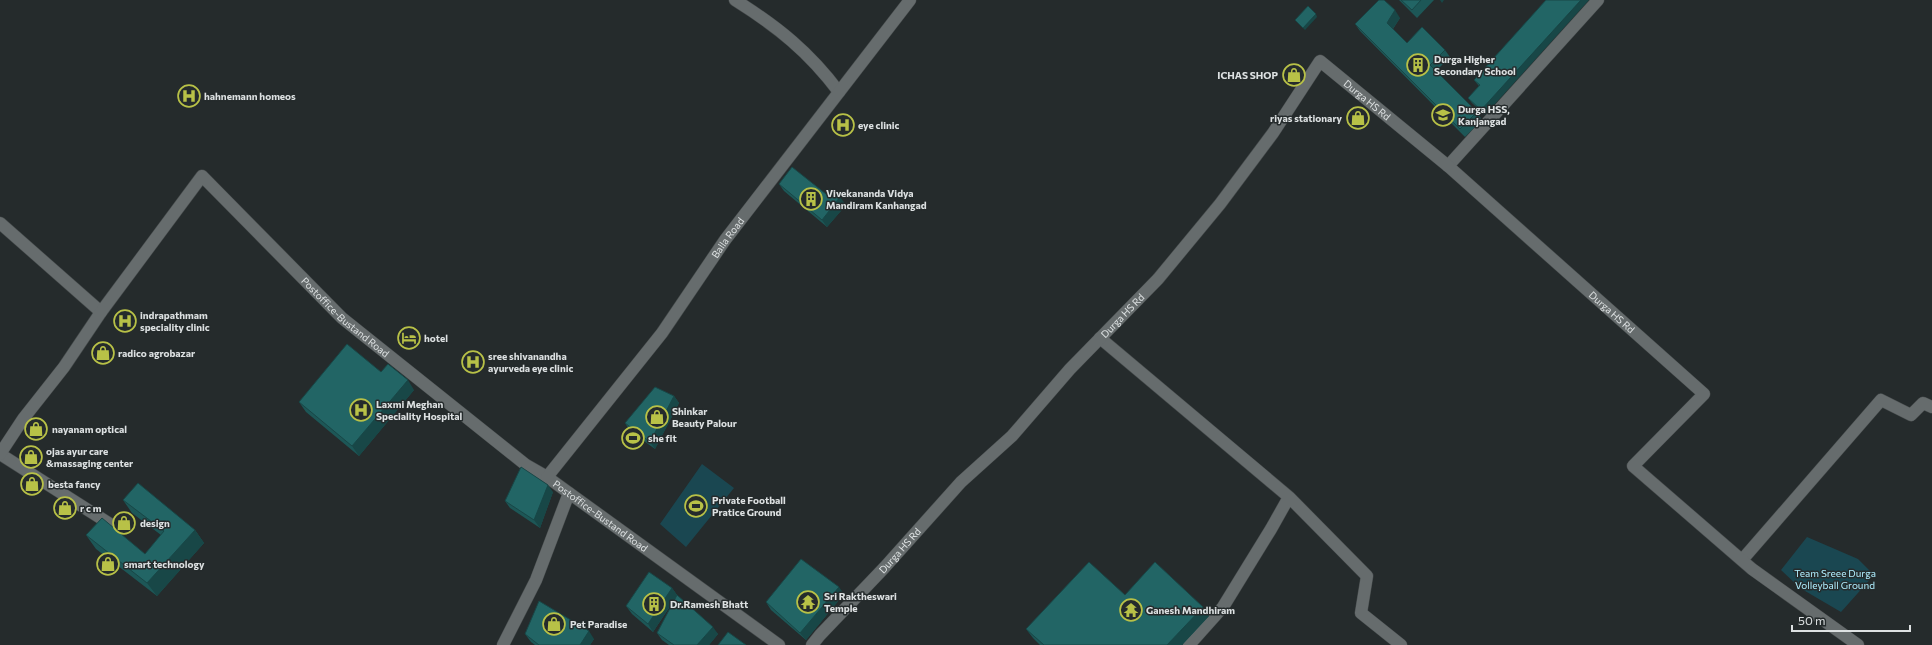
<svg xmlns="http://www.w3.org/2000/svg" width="1932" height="645" viewBox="0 0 1932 645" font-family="Commissioner,sans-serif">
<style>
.green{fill:#1a4751}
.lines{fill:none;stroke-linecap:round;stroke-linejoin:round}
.street-casing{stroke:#44494a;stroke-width:13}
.secondary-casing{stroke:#44494a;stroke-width:13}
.street{stroke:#666c6d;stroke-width:12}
.secondary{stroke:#666c6d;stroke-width:12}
.wall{fill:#1d5757}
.shaded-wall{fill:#184747}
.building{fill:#226565;stroke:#184747}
.labels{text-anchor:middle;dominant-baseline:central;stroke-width:3;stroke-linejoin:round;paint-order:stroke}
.poi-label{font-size:10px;font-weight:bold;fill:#dde1e2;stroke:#252b2c;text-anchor:start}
.street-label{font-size:10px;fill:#dde1e2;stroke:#252b2c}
.park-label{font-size:10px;fill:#afefff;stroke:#252b2c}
</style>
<rect width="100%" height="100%" fill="#252b2c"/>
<path class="green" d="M702 464 734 488 686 547 660 524Z
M1807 537 1858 559 1874 575 1841 612 1800 588 1781 570Z"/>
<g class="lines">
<g class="street-casing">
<path id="street" d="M1448 166 1598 0
M0 223 101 312
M1100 338 1289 497 1367 576 1361 613 1401 645
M0 454 110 524
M1742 560 1881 400 1911 415 1923 403 1932 407
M503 645 536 580 569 493
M1189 645 1223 607 1271 529 1289 497"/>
</g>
<g class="secondary-casing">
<g id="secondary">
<path d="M735 0C778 27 809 52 839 92"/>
<path id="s1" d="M0 454 23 419 64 367 101 312 202 176 342 318 526 465 547 477 779 645"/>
<path id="s2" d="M547 477 662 333 725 240 910 0"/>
<path id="s3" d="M812 645 820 635 884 568 961 482 1012 436 1070 369 1158 279 1220 204 1273 133 1320 61 1448 166 1704 394 1633 466 1752 569 1858 645"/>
</g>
</g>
<use href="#street" class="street"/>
<use href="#secondary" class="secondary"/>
</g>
<path class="wall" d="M1399 0H1434L1417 18Z
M1546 0 1485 115 1472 103 1468 98 1479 86 1474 80Z
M1400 18 1393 29 1407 43 1445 50 1450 57 1436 71 1477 112 1482 120 1465 137 1360 31 1355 24Z
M779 184 826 194 846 205 827 227 784 191Z
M414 390 359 456 306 412 299 402Z
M674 396 679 403 655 449 630 431 625 423Z
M553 492 540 528 510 508 505 501Z
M123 500 195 530 204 543 157 596 96 549 86 535 145 554 161 535 132 513Z
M672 588 677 595 718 634 709 645H669L662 640 657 633 677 596 653 632 632 614 626 606Z
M844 594 806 640 771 610 766 602Z
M1125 595 1209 616 1182 645H1040L1033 638 1026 629Z
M525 634 594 639 590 645H535L531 642Z"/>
<path class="shaded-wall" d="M1440 0H1444L1442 3Z
M1581 0H1589L1485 115 1481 110Z
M1395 10 1400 18 1392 30 1387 23Z
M1316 14 1317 17 1305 30 1303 28Z
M840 197 846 205 827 227 822 220Z
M408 380 414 390 359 456 352 446Z
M674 396 679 403 655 449 650 442Z
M548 485 553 492 540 528 534 520Z
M195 530 204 543 157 596 147 583Z
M839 587 844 594 806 640 800 633Z
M672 588 677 595 653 632 648 624Z
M1203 607 1209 616 1182 645H1167Z
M713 627 718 634 709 645H697Z
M589 631 594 639 590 645H580Z"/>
<path class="building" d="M1379 0H1384L1395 10 1387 23 1407 43 1422 27 1445 50 1430 65 1477 112 1460 129 1355 24Z
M1401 0H1421L1412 10Z
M1546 0H1581L1481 110 1468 98 1480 85 1474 80Z
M1308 6 1316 14 1303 28 1295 20Z
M792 167 826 194 830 189 840 197 822 220 779 184Z
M347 344 381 372 388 364 408 380 352 446 299 402Z
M655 387 674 396 650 442 625 423Z
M521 467 548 485 534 520 505 501Z
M138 483 195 530 147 583 86 535 102 518 145 554 164 531 123 500Z
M801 559 839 587 800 633 766 602Z
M1089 562 1125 595 1155 562 1203 607 1167 645H1044L1026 629Z
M649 572 672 588 648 624 626 606Z
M677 595 713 627 697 645H674L657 633Z
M539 601 589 631 580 645H539L525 634Z
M728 632 746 645H718Z"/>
<defs>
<g id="building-ring" transform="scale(1.15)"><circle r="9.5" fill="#252b2c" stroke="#b8c147" stroke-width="1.5"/><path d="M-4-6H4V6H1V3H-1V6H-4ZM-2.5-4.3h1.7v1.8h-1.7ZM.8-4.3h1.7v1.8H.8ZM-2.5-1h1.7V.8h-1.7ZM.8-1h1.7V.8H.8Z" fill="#b8c147"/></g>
<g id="shop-ring" transform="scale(1.15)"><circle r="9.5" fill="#252b2c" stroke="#b8c147" stroke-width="1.5"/><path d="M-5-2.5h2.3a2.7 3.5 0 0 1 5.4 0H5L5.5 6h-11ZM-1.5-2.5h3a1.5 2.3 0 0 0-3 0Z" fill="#b8c147"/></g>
<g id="hospital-ring" transform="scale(1.15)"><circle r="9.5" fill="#252b2c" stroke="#b8c147" stroke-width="1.5"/><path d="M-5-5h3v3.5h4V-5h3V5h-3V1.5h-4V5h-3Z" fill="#b8c147"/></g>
<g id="school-ring" transform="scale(1.15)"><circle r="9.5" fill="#252b2c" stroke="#b8c147" stroke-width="1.5"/><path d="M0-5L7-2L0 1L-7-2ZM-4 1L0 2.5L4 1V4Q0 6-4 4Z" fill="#b8c147"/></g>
<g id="hotel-ring" transform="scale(1.15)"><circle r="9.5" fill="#252b2c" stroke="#b8c147" stroke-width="1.5"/><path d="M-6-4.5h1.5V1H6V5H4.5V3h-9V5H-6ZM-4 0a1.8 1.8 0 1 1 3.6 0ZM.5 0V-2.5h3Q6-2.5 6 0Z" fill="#b8c147"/></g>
<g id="stadium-ring" transform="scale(1.15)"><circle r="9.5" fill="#252b2c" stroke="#b8c147" stroke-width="1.5"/><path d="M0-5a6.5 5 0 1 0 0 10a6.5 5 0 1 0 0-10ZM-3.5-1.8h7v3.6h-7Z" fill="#b8c147"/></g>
<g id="temple-ring" transform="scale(1.15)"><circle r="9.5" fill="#252b2c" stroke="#b8c147" stroke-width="1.5"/><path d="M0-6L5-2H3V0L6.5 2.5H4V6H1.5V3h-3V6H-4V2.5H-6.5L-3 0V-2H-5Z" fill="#b8c147"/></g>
</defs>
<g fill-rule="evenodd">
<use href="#building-ring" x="1418" y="65"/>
<use href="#shop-ring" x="1294" y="75"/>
<use href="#hospital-ring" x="189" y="96"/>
<use href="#school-ring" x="1443" y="115"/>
<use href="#shop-ring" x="1358" y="118"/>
<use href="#hospital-ring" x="843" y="125"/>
<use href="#building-ring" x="811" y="199"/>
<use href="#hospital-ring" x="125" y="321"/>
<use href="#hotel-ring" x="409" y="338"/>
<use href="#shop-ring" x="103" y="353"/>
<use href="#hospital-ring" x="473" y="362"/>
<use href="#hospital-ring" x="361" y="410"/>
<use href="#shop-ring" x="657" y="417"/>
<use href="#shop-ring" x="36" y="429"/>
<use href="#stadium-ring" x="633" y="438"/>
<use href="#shop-ring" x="31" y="457"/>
<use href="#shop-ring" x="32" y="484"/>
<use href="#stadium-ring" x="696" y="506"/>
<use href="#shop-ring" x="65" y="508"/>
<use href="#shop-ring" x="124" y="523"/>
<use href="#shop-ring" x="108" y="564"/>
<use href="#temple-ring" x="808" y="602"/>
<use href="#building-ring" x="654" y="604"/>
<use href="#temple-ring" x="1131" y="610"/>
<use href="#shop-ring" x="554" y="624"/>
</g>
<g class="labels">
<g class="poi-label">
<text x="1434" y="59">Durga Higher<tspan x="1434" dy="12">Secondary School</tspan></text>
<text x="1278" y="75" text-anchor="end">ICHAS SHOP</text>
<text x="204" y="96">hahnemann homeos</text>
<text x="1458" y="109">Durga HSS,<tspan x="1458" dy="12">Kanjangad</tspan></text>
<text x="1342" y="118" text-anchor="end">riyas stationary</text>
<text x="858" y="125">eye clinic</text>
<text x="826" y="193">Vivekananda Vidya<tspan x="826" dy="12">Mandiram Kanhangad</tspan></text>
<text x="140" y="315">indrapathmam<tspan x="140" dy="12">speciality clinic</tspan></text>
<text x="424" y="338">hotel</text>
<text x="118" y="353">radico agrobazar</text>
<text x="488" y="356">sree shivanandha<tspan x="488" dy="12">ayurveda eye clinic</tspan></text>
<text x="376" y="404">Laxmi Meghan<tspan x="376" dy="12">Speciality Hospital</tspan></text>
<text x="672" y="411">Shinkar<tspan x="672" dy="12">Beauty Palour</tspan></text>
<text x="52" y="429">nayanam optical</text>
<text x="648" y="438">she fit</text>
<text x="46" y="451">ojas ayur care<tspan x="46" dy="12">&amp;massaging center</tspan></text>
<text x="48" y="484">besta fancy</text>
<text x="712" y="500">Private Football<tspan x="712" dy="12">Pratice Ground</tspan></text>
<text x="80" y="508">r c m</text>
<text x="140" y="523">design</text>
<text x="124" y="564">smart technology</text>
<text x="824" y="596">Sri Raktheswari<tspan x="824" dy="12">Temple</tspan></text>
<text x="670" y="604">Dr.Ramesh Bhatt</text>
<text x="1146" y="610">Ganesh Mandhiram</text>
<text x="570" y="624">Pet Paradise</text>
</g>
<g class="street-label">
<text stroke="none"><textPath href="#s3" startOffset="837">Durga HS Rd</textPath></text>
<text stroke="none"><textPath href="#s2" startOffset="300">Balla Road</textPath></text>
<text stroke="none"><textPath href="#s3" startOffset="1161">Durga HS Rd</textPath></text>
<text stroke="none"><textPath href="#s3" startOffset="453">Durga HS Rd</textPath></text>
<text stroke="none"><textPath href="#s1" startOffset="545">Postoffice-Bustand Road</textPath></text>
<text stroke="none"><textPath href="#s1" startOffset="869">Postoffice-Bustand Road</textPath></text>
<text stroke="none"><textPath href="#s3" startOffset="129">Durga HS Rd</textPath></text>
</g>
<g class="park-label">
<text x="1835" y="573">Team Sreee Durga<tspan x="1835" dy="12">Volleyball Ground</tspan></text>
</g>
</g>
<path d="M1792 625v6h118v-6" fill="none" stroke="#dde1e2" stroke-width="2"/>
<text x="1798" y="625" font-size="12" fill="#dde1e2" stroke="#252b2c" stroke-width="3" paint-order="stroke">50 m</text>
</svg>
